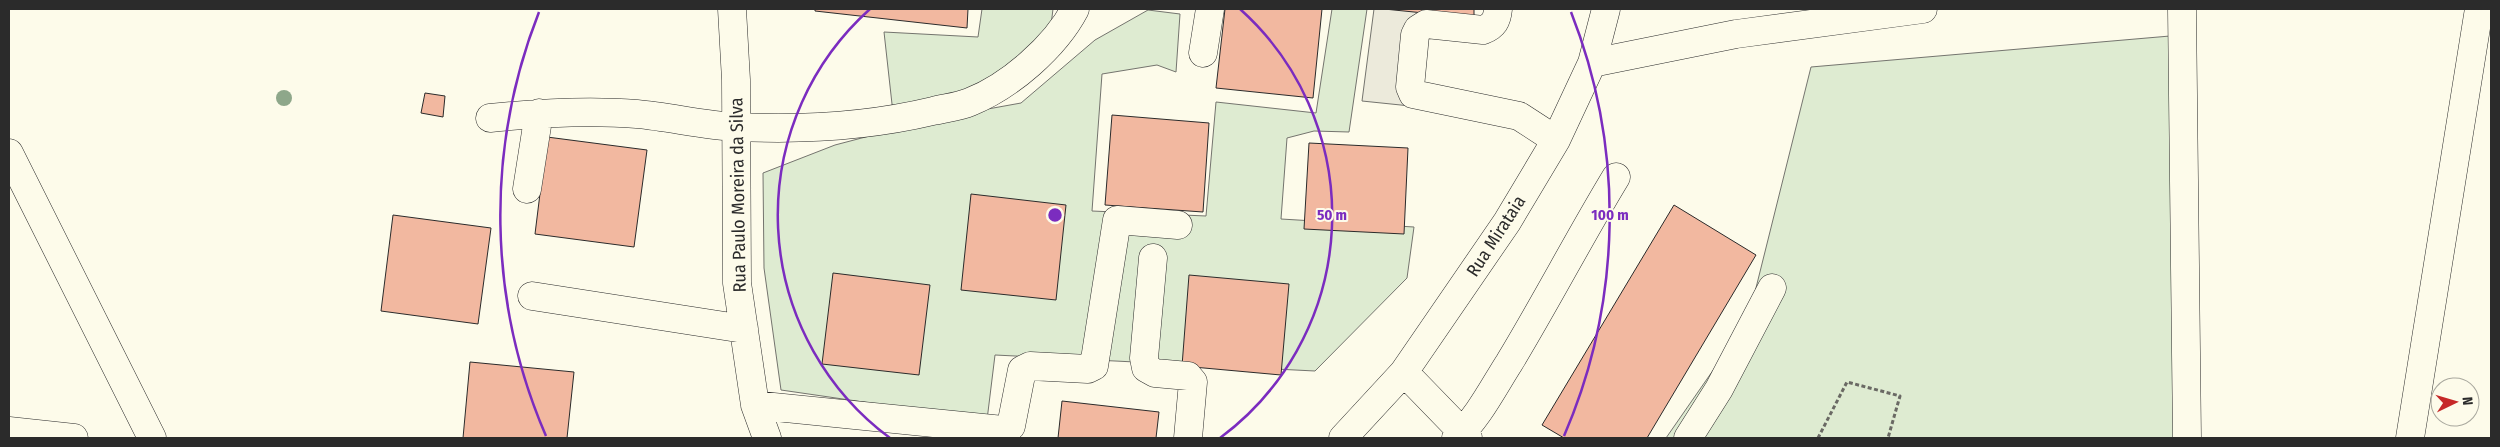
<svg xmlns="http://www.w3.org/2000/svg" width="2500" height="447" viewBox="0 0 2500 447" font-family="'Fira Sans Condensed',sans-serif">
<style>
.green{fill:#deebd1;stroke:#74746e}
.parking{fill:#eceadb;stroke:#74746e}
.building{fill:#f2b8a0;stroke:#2b2b2b}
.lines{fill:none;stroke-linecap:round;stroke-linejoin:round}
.minor-casing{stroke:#2b2b2b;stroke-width:29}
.path{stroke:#6a6964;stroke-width:3;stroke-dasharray:4 2.5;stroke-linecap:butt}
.minor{stroke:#fdfbea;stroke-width:28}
.tree{fill:#8ea78a}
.ring{fill:none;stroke:#7b2cbf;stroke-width:2.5}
.labels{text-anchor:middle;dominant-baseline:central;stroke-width:4;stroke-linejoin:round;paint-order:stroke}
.street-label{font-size:18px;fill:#2b2b2b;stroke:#fdfbea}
.centre{fill:#7b2cbf;stroke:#fdfbea;stroke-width:2.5}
.ring-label{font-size:15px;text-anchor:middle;font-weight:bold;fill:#7b2cbf;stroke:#fdfbea;stroke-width:4;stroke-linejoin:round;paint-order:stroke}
</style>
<rect width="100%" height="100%" fill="#fdfbea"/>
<path class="green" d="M982 9H1053L1050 33 1029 57 966 91 893 113 884 32 978 37Z
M1332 9H1367L1349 132 1314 131 1287 138 1281 219 1414 227 1407 278 1315 371 995 355 987 420 781 390 764 268 763 173 835 145 938 118 1021 103 1095 40 1148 10 1180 14 1176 72 1157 65 1102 74 1092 211 1206 216 1216 102 1316 113Z
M2170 36 2177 438H1666L1748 320 1811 67Z"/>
<path class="parking" d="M1374 9H1431L1420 107 1362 101Z"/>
<path class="building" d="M815 9H968L967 28 815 11Z
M1225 9H1322L1313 98 1216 88Z
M1384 9H1474V18Z
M425 93 445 96 443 117 421 113Z
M1112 115 1209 123 1203 212 1105 205Z
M547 137 647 150 634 247 535 234Z
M1309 143 1408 148 1404 234 1304 229Z
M971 194 1066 205 1056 300 961 290Z
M1674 205 1756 255 1647 438H1564L1542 425Z
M393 215 491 228 478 324 381 311Z
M833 273 930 285 919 375 822 364Z
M1189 275 1289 284 1281 375 1182 366Z
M470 362 574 372 567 438H463Z
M1062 401 1159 412 1156 438H1058Z"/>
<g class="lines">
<g class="minor-casing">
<path id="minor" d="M732 9 736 80 737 283 755 405 767 438
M1498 9C1497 20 1494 26 1483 30L1426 24 1418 29 1415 35 1410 87 1413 94 1519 116 1556 140
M2182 9 2187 438
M1203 53 1210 9
M1592 63 1736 34 1923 9
M490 118C538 113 589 110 637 114 671 117 705 126 738 127 803 130 870 126 933 111 945 108 958 107 970 102 1010 86 1055 47 1075 9
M9 153 152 438
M527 189 539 113
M1153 258 1144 358 1146 368 1155 373 1188 376 1193 382 1188 438
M532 296 744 329
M1404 372 1468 438
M755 405 1003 430 1011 426 1022 370 1030 366 1088 369 1094 366 1117 220 1178 225
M9 431 74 438
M1343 438 1404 372 1507 222 1556 140 1592 63 1606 9
M1456 438C1478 418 1493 388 1509 363 1546 302 1579 238 1616 177
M1688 438 1719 389 1772 288
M2410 438 2479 9"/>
</g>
<path class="path" d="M1818 438 1847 382 1900 396 1888 438"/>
<use href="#minor" class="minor"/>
</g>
<circle class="tree" cx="284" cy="98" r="8"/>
<g class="ring">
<path d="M890 438A277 277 0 0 1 870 9M1240 9A277 277 0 0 1 1220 438"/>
<path d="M546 436A555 555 0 0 1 539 12M1571 12A555 555 0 0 1 1564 436"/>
</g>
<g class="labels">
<g class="street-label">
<text transform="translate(738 195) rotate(-91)">Rua Paulo Moreira da Silva</text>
<text transform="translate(1496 236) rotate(-57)">Rua Mirataia</text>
</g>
</g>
<circle cx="1055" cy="215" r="8" class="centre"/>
<g class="ring-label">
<text x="1332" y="220">50 m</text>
<text x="1610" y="220">100 m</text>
</g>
<rect width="2500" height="447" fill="none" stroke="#2b2b2b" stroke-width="20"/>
<g transform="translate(2455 402) rotate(85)"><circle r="24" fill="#fdfbea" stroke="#a9a89e"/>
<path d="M0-4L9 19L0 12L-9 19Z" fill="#c62828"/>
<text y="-8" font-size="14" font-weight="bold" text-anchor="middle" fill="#2b2b2b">N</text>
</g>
</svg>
